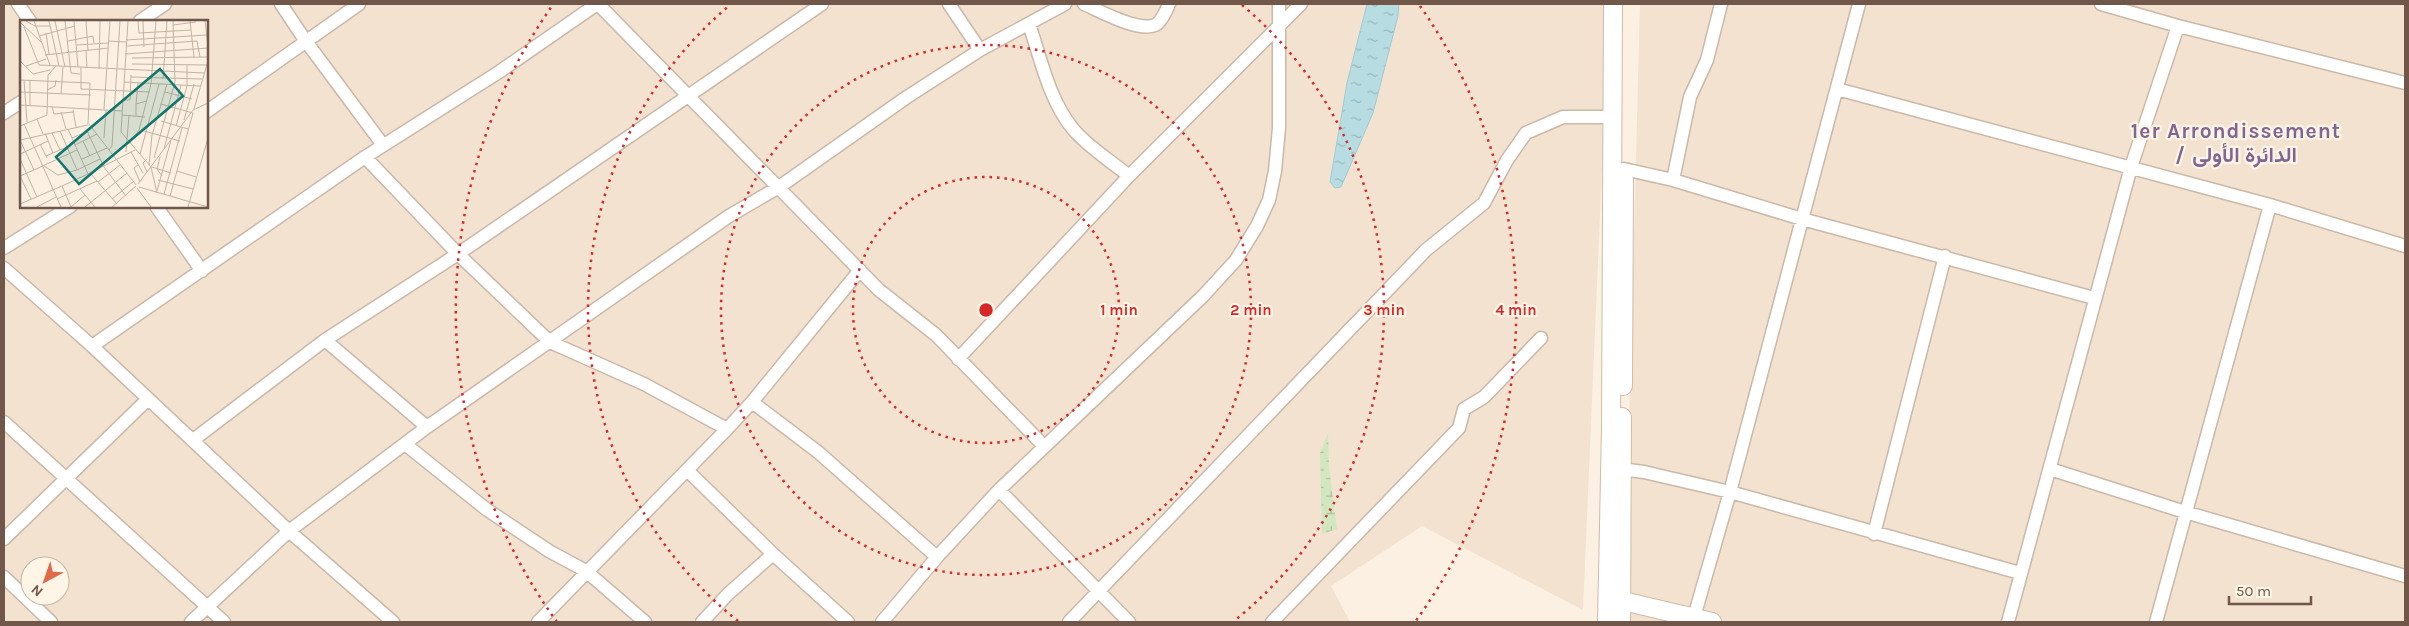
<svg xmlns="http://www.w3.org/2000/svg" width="2409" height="626" viewBox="0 0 2409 626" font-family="Karla,Vazirmatn,sans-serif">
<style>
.residential{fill:#f2e2cf;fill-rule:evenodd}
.wetland{fill:url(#wetland-marsh)}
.water{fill:url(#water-ripples);stroke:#9dccd4}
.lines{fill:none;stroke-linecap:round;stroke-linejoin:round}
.street-casing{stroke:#cab8a8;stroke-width:15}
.secondary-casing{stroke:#d0baa8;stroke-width:20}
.street{stroke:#fff;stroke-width:12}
.secondary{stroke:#fff;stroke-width:18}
.ring{fill:none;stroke:#d62828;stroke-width:2.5;stroke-dasharray:2.5 5}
.labels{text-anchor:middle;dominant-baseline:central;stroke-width:4.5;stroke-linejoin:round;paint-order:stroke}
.district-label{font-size:21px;font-weight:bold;letter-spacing:1px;fill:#836594;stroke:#fef5e6}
.inset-road{fill:none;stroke:#c3b3a4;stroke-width:1}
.view{fill:#0f766e;fill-opacity:0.15;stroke:#0f766e;stroke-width:2.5}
.inset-edge{fill:none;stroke:#705749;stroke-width:2.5}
.centre{fill:#d62828;stroke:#fef5e6;stroke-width:2.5}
.ring-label{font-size:15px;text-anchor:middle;font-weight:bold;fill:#d62828;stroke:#fef5e6;stroke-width:4.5;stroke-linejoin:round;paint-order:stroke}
</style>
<defs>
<pattern id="wetland-marsh" width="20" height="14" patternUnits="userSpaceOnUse" patternTransform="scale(1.25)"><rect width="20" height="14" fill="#d0e7c0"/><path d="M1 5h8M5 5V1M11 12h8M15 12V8" fill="none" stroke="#adbe9e"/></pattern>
<pattern id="water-ripples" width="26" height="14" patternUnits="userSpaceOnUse" patternTransform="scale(1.25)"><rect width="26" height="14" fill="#b7dde3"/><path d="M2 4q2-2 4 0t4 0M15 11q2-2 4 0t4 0" fill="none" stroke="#99b6ba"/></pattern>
</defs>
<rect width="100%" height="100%" fill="#fbf0e1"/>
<path class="residential" d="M4 4H1609L1583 610 1422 526 1331 586 1350 622H4ZM21 21H206V206H21ZM30 566H60V596H30Z
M1640 4H2405V622H1624Z"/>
<path class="wetland" d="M1328 433 1329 468 1337 529 1322 534 1320 453Z"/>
<path class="water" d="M1367 4H1399L1398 16 1373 113 1341 187 1335 188 1330 182 1347 83Z"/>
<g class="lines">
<g class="street-casing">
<path id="street" d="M18 4 30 21
M281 4 305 40 383 145
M598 4 879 290 936 335 1044 446
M949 4 980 50
M1084 4C1100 11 1141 34 1157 24 1163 19 1166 11 1169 4
M140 21 165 4
M1029 24C1041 59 1049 100 1073 129 1088 147 1111 161 1129 176
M2178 26 2405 83
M1837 89 2270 205 2156 622
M206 112 359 4
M4 113 21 102
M365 157 458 254 550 342 644 384 727 429 752 402 860 270
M1624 169 1673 180 1802 219 2094 298
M1673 180 1690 97 1707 60 1721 4
M2270 205 2405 246
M156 206 202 271
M4 248 71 206
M4 268 92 346 289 531 393 622
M325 340 427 427
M92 346 365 157 499 72 597 4
M958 359 1129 176 1301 4
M752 402 818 452 937 557
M4 422 224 622
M193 440 325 340 458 254 822 4
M405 444 486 509 549 551 586 571 645 622
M1613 468 1644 472 1730 492 2020 573
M2050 469 2185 512 2405 576
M687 470 773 554
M999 490 1129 622
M1874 534 1945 256
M4 539 147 400
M4 577 51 622
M1694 617 1730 492 1859 4
M191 622 289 531 427 427 729 216 779 187 907 97 980 50 1065 4
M538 622 727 429
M702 622 728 594 773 554 848 622
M882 622 937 557 999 490 1203 296 1236 260 1257 226 1269 200 1275 171 1279 128V4
M1069 622 1426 250 1484 203 1507 160 1526 133 1563 117H1613
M1272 622 1459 428 1464 409 1484 397 1541 338
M2008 622 2131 167 2178 26 2101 4"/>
</g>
<g class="secondary-casing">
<path id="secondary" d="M1623 386 1624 179
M1623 601 1712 622
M1607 622 1611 428 1613 4
M1621 622 1622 417"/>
</g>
<use href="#street" class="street"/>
<use href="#secondary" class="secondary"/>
</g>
<g class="ring">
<circle cx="986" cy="310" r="133"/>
<circle cx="986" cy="310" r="265"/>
<path d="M738 621A398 398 0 0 1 730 5M1242 5A398 398 0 0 1 1234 621"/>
<path d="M557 622A530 530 0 0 1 552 6M1420 6A530 530 0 0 1 1415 622"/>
</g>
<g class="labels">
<g class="district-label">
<text x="2236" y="131">1er Arrondissement<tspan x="2236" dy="24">/ الدائرة الأولى</tspan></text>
</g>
</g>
<g transform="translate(20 20)">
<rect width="188" height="188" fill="#fbf0e1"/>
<path class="inset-road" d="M6 1 15 6H30M14 1 30 45M29 1 39 46M35 1 45 47M45 1 51 53 60 54M54 1 58 47M66 1 68 31M108 1 101 112 131 147 137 173M118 1 119 13 171 10M123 1 124 27M170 1 174 37M185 1 188 27M0 2 21 22M153 5 176 2M4 7 19 45 184 53M26 13 29 34M19 16 55 6M106 20 186 15M48 21 73 16 74 23M88 21 106 22M57 25 88 23M106 26 177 21 180 37M0 30 1 42 13 54 30 50M66 31 67 48M105 34 188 28M25 35 88 28M112 38 188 37M112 44 187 45M6 46 26 39M61 47V69L130 72M79 49 80 1M111 57 182 59M143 59 147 1M0 60 70 63 68 104M4 60 7 102M10 60V85M104 62 180 66M27 70 35 66 36 60M0 72 71 75M145 72 172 79M41 74 43 47M102 80H110L111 55M116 84 118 63M141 84 173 93 150 176M0 85 102 91M32 86 34 94 53 92M84 89 90 1M174 89 188 41M53 90 56 107M41 92 46 109M102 95 125 97M116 96V84L127 81M17 99 23 114M164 100 174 64M141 101 168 109M4 104 41 187M69 104 116 165M0 106 27 95 28 55 36 46M156 106 167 66V45M48 109 68 154 115 130M40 111 57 150 80 139M67 111 84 147 106 176M124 111 160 121M25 113 33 133M32 113 40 130M52 118 68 111M84 118 86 90M0 120 68 105M0 120 14 150 0 156M63 121 70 136M20 124 27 138M109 124 119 110 131 64 136 1M55 125 77 114M144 129 161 65M89 130 92 126 100 1M106 132 109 95M111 132 123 153M0 134 28 121M120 134 139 64M26 136 47 127M140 137 137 149 142 156M134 138 155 62 153 1M0 139 17 177M62 139 87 128M118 145 114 148 120 162M129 145 132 115 147 64M24 146 38 155 57 150M132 147 151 153M14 150 57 130M157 151 176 157M127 152 123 143 127 139M70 153 97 184M0 156 11 179M138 160 173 169M78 162 100 145M118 164 173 90 188 83M119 167 188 187M117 168 131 187M60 169 75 187M137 171 151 120M144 174 162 108M65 175 51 187 42 166 68 154M37 179 77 161M92 179 114 161M0 184 42 166M17 187 36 177M65 187 107 153M92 187 116 166M168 187 188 118"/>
<path class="view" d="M140 49 163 76 59 164 36 137Z"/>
<rect width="188" height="188" class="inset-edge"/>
</g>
<circle cx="986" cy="310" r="8" class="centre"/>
<g class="ring-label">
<text x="1119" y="315">1 min</text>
<text x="1251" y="315">2 min</text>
<text x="1384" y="315">3 min</text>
<text x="1516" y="315">4 min</text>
</g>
<rect width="2409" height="626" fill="none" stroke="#705749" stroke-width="10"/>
<g transform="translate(45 581) rotate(220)"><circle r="24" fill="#fef5e6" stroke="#c5b6a7"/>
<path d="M0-4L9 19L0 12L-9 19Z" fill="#e06a4a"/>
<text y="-8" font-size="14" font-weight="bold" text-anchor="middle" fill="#705749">N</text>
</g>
<path d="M2229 596v8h82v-8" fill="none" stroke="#705749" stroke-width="2.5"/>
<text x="2236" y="596" font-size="15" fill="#705749" stroke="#fef5e6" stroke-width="4" paint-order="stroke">50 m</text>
</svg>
